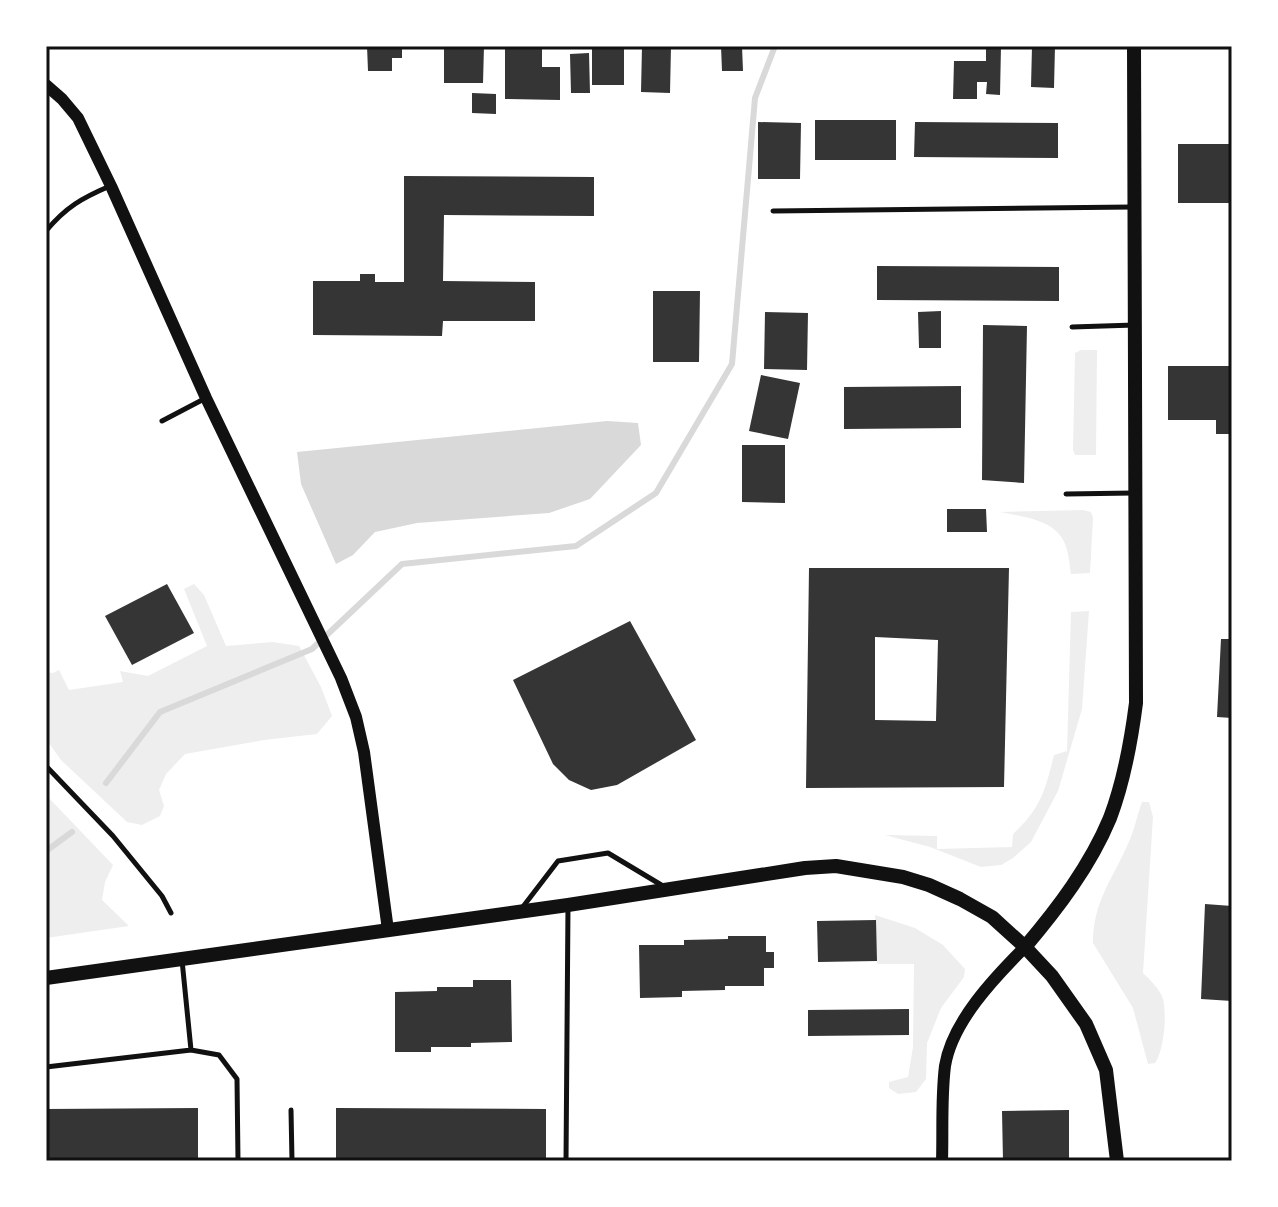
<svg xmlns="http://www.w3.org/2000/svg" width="1278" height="1207" viewBox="0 0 1278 1207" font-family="Roboto,sans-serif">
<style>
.green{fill:#eee}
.water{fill:#d9d9d9}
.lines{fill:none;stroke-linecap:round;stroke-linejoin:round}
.stream{stroke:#d9d9d9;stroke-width:6}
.building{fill:#353535;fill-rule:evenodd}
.service{stroke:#111;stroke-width:5}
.tertiary{stroke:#111;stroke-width:12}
.secondary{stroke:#111;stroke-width:14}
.neatline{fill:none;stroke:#111;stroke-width:3}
</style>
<rect width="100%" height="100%" fill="#fff"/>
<path class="green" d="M1081 350H1097L1096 455H1075L1073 450 1075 353Z
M1083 510 1091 512 1093 518 1090 573 1071 574C1069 560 1068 541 1056 531 1044 519 1016 515 1000 512Z
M194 584 204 595 226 646 273 642 299 646 321 687 332 716 317 734 264 740 185 754 166 774 159 790 164 806 160 816 142 825 127 822 61 760 46 739V672L53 673 59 670 69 690 123 682 120 671 148 676 207 646 184 589Z
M1089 611 1082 709 1058 791 1031 842 1013 858 1001 865 981 867 930 847 885 835 937 836V849L1012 847 1013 834C1041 808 1045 791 1054 755L1067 751 1071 612Z
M46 795 113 865 105 882 102 900 129 926 46 938Z
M1142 802H1149L1153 817 1143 973C1150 980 1160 989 1163 999 1167 1015 1164 1051 1155 1063L1148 1064 1133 1008 1093 943C1093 902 1112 880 1128 844 1134 831 1137 816 1142 802Z
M875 915 915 928 943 945 965 969 964 977 941 1008 927 1043 926 1079 916 1092 898 1094 889 1088V1082L908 1077 913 1047 914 964H877Z"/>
<path class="water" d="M607 421 638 423 641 445 590 499 549 513 417 523 375 532 353 555 336 564 301 484 297 452Z"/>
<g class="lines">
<path class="stream" d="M106 783 160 712 312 649 402 564 576 546 656 493 732 364 755 98 775 46
M46 851 72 832"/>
</g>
<path class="building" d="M367 46H402V58H392V71H368Z
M444 46H484L483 83H444Z
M505 46H542V67H560V100L505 99Z
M592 46H624V85H592Z
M642 46H671L670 93 641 92Z
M721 46H742L743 71H722Z
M986 46H1001L1000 95 986 94 987 82H977V99H953L954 61H986Z
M1032 46H1055L1054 88 1031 87Z
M589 53 590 93H571L570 54Z
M472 93 496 94V114L472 113Z
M815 120H896V160H815Z
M758 122 801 123 800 179H758Z
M915 122 1058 123V158L914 157Z
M1178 144H1232V203H1178Z
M404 176 594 177V216L444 215 443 281 535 282V321H443L442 336 313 335V281H360V274H375V282H404Z
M877 266 1059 267V301L877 300Z
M653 291H700L699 362H653Z
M941 311V348H919L918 312Z
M765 312 808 313 807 370 764 369Z
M983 325 1027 326 1024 483 982 480Z
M1168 366H1232V434H1216V420H1168Z
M761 375 800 383 788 439 749 431Z
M961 386V428L844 429V387Z
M742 445H785V503L742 502Z
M947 509H986L987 532H947Z
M809 568H1009L1004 787 806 788ZM875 637 938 640 936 721 875 720Z
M167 584 194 633 132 665 105 616Z
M630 621 696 740 617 785 591 790 569 780 553 764 513 680Z
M1221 639H1232V718L1217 717Z
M1205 904 1232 906V1001L1201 999Z
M876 920 877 961 818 962 817 921Z
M728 936H766V952H774V968H764V986H725V990L682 991V997L640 998 639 945H684V940L728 939Z
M473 980H511L512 1042 471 1043V1047H431V1052H395V992L437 991V987H473Z
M909 1009V1035L808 1036V1010Z
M198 1108V1161H46V1109Z
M336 1108 546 1109V1161H336Z
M1069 1110V1161H1003L1002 1111Z"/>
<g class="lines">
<path class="service" d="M773 211 1132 207
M46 231C66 207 82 198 110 186
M1072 327 1135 325
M162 421 204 399
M1066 494 1133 493
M46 766 113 836 162 896 171 913
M522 908 558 861 608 853 663 886
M182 960 191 1050 219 1055 237 1079 238 1161
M46 1067 191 1050
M291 1110 292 1161
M566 1161 568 906"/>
<path class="tertiary" d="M46 85 62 99 78 118 111 186 206 398 341 678 356 717 364 752 388 930
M942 1161C943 1130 941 1098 945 1066 952 1022 994 978 1025 947"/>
<path class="secondary" d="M1025 947C1058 908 1090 866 1110 818 1124 781 1131 742 1136 703L1134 46
M46 978 568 905 805 868 836 866 903 877 929 885 960 899 992 917 1025 947 1052 976 1086 1024 1106 1070 1117 1161"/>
</g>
<rect width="1278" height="1207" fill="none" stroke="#ffffff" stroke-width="96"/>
<rect x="48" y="48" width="1182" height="1111" class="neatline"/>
</svg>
